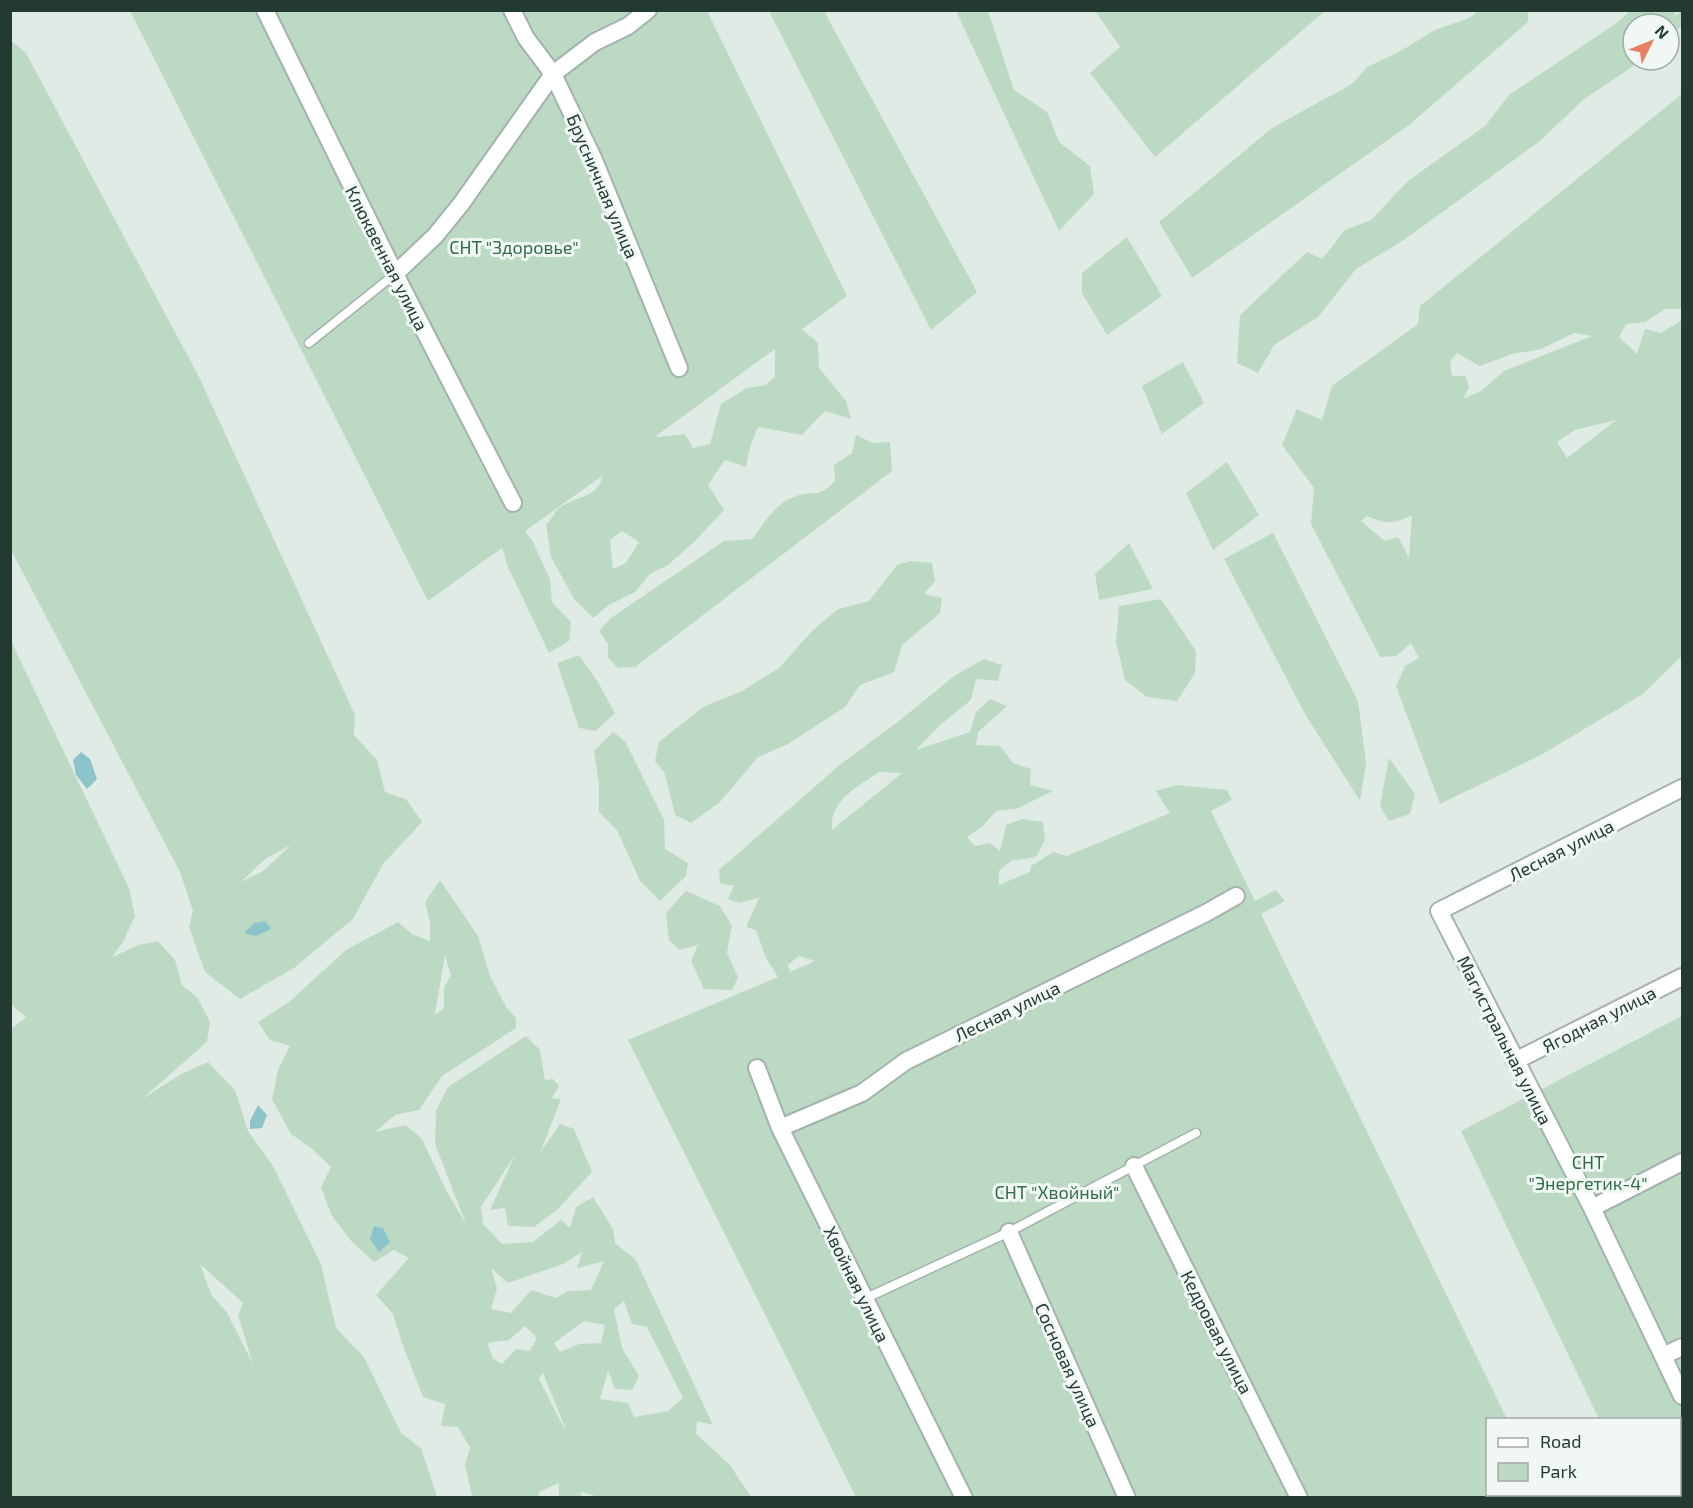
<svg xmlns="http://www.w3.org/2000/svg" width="1693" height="1508" viewBox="0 0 1693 1508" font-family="'Exo 2',sans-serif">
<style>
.green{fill:#bcdac3;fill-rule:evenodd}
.water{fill:#8dc4cb}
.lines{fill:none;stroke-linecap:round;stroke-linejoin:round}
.lane-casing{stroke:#a4b2ad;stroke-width:11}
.street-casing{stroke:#a4b2ad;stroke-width:20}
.lane{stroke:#fff;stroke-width:8}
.street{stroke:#fff;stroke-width:16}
.labels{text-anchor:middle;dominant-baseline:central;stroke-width:6;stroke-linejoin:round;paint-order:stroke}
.street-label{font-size:18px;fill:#233a33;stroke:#f1f7f4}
.park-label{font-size:18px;fill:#306d46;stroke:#f1f7f4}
</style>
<rect width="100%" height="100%" fill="#e1ebe6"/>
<path class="green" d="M130 11H707L847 296 802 329 818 343 819 368 846 401 851 419 825 411 802 435 758 427 750 447 746 467 725 460 708 485 724 510 695 541 668 565 650 574 635 592 609 605 593 618 574 599 551 557 546 525C551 519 556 510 562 506 575 497 600 497 602 476L525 531 532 540 550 579 552 602 571 622 569 641 549 653 508 567 502 548 428 601ZM775 349V377L765 385 747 388 721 404 710 444 693 448 685 434 657 437 656 436ZM622 531 639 542 626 563 613 569 610 540Z
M769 11H824L977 292 931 330Z
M956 11H988L1014 90 1047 112 1059 142 1090 166 1094 194 1059 231Z
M1095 11H1325L1155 157 1090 73 1120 47Z
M1479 11H1528V22L1409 125 1192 278 1159 222 1272 128 1352 84 1367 67 1399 52 1435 30 1469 18Z
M1630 11H1674L1675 16 1682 11V25L1669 38V24H1633V60H1642L1583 100 1540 141 1404 240 1356 269 1318 317 1274 345 1258 373 1237 363 1240 315 1307 252 1322 259 1345 230 1371 220 1408 181 1485 126 1509 95 1615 24Z
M10 40 26 53 199 377 355 715 354 735 377 760 385 792 406 799 422 822 383 864 353 919 294 968 240 999 205 972 189 927 193 911 180 872 11 550ZM291 845 263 871 241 882 265 859Z
M1682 94V309H1665L1645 322 1626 324 1619 337 1637 354 1645 329 1661 333 1682 320V656L1643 694 1541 755 1440 804 1396 686 1405 666 1419 658 1411 643 1396 656 1380 657 1311 524 1314 488 1282 445 1297 409 1322 420 1332 386 1418 324 1420 306ZM1574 333 1592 336 1504 371 1481 391 1463 399 1469 387 1466 376H1452L1450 362 1457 353 1480 366 1512 354 1541 349ZM1616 420 1567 458 1557 442 1575 430ZM1412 515 1409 558 1398 537 1385 541 1361 521 1367 516C1387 525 1394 524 1412 515Z
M1127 237 1162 296 1107 335 1082 293V273Z
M1183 362 1204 403 1162 434 1142 386Z
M856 435 873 443 890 442 892 471 635 667 618 668 608 658V644L599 631 611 618 724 541 752 539C764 523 775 503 796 496 816 489 817 500 835 481L834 465 852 453Z
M1227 462 1259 515 1213 550 1186 493Z
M1273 533 1358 701 1366 763 1360 801 1305 714 1224 559Z
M1129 543 1153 589 1099 600 1095 574Z
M911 561 932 563 935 581 924 594 942 598 940 613 902 645 894 672 860 685 845 707 788 744 758 757 719 803 691 823 675 815 665 774 655 761 659 742 703 707 742 691 779 668 812 631 838 609 869 601 897 565Z
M1161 599 1196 651 1195 673 1177 701 1147 697 1125 680 1116 642 1119 606Z
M11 641 129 888 135 916 123 942 112 957 139 945 158 941 175 960 182 985 197 997 210 1022 207 1042 142 1099 181 1074 208 1062 235 1090 248 1131 273 1166 321 1264 336 1328 364 1357 401 1433 421 1448 437 1497H11L10 1030 26 1017 10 1004ZM200 1264 243 1303 238 1315 253 1364 226 1311 212 1296Z
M579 655 598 682 615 713 596 731 579 728 557 663Z
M984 659 1002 665 998 681 976 679 971 700 939 726 916 750 970 732 976 712 990 699 1007 706 978 732 976 745 1000 746 1013 763 1031 769 1030 785 1053 791 1016 809 996 811 982 827 967 837 975 846 990 843 1000 851 1006 825 1022 819 1043 822 1045 840 1036 857 1011 861 999 871V885L1030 872 1031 866 1053 852 1067 856 1170 813 1156 791 1177 785 1227 790 1232 800 1211 811 1255 901 1276 890 1285 901 1261 914 1507 1419 1488 1420V1494L1543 1495 1544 1497H856L628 1040 778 977 766 958 756 930 746 927 759 898 739 903 728 899 734 886 720 883 719 870 842 763 899 721 954 676ZM879 772 902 773 832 830C829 800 858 787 879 772ZM799 956 815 961 790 972 788 965Z
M613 732 625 741 664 820 665 849 688 863 686 876 660 901 640 881 617 830 599 812V785L594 751Z
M1389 758 1415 794 1410 814 1389 821 1380 806Z
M440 880 478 936 490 976 506 1007 516 1018V1028L442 1076 419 1110 395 1115 375 1132 406 1125 422 1139 446 1190 466 1224 435 1144 436 1111 448 1087 526 1036 540 1050 545 1080 553 1079 559 1086 552 1098 561 1099 541 1151 560 1124 574 1129 592 1172 557 1210 534 1227 508 1226 505 1208 490 1210 515 1155 481 1207 483 1224 502 1244 533 1242 561 1220 570 1228 576 1207 593 1197 613 1229 615 1243 636 1260 713 1425 697 1421 696 1434 730 1465 751 1497 595 1498 593 1495 581 1492V1497H559V1483L539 1492V1497L472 1496 465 1465 470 1448 458 1427 441 1426 445 1404 423 1397 403 1346 393 1314 376 1295 409 1258 394 1250 374 1262 352 1242 332 1216 321 1187 331 1167 312 1149 291 1134 272 1099 278 1070 290 1046 270 1040 258 1022 289 1002 346 950 398 922 412 934 430 941V922L425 902ZM445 955 451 975 444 987V1008L435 1015ZM582 1252 577 1268 604 1261 591 1290 568 1291 556 1298 531 1290 511 1313 491 1309 497 1288 491 1268 508 1283 563 1264ZM624 1301 632 1324 647 1327 683 1398 668 1411 634 1417 628 1403 600 1399 608 1371 615 1389 632 1390 639 1376 622 1348 614 1309ZM584 1321 605 1325 601 1343 579 1344 560 1352 554 1343ZM525 1326 537 1338 530 1351 516 1349 502 1364 493 1358 487 1343 509 1340ZM543 1373 565 1427 564 1428 539 1379Z
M686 891 720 906 732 926 727 953 738 977 732 990 704 989 691 961 698 945 680 950 669 940 666 913Z
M1682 1016V1497H1636L1634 1495 1680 1494V1420L1599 1419 1461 1131Z"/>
<path class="water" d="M81 752 90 759 97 779 87 789 76 775 73 760Z
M265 921 271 929 256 936 244 933 254 923Z
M258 1105 267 1115 262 1128 250 1129V1121Z
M374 1226 383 1228 390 1242 379 1252 370 1239Z"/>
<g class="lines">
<g class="lane-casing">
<path id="lane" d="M309 343 395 274
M864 1299 1009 1232 1196 1133"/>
</g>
<g class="street-casing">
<path id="street" d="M265 10 395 274 513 503
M512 10 526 38 553 74 594 160 679 368
M395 274 435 236 461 204 553 74 595 42 628 26 648 10
M1682 788 1439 911 1592 1208 1682 1396
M1515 1061 1682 977
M757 1068 780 1128 964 1498
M780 1128 862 1093 906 1061 1206 913 1236 896
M1134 1166 1299 1498
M1592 1208 1682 1162
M1009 1232 1127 1498
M1663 1356 1682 1347"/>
</g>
<use href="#lane" class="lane"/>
<use href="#street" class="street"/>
</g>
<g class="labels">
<g class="street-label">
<text transform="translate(603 186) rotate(67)">Брусничная улица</text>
<text transform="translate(387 258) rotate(63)">Клюквенная улица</text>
<text transform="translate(1561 850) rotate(-27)">Лесная улица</text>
<text transform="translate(1007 1011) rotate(-26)">Лесная улица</text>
<text transform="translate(1599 1019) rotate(-27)">Ягодная улица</text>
<text transform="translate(1505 1040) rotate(63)">Магистральная улица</text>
<text transform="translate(857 1284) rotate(64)">Хвойная улица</text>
<text transform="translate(1217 1332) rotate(63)">Кедровая улица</text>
<text transform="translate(1068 1365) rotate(66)">Сосновая улица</text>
</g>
<g class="park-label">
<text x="514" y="247">СНТ "Здоровье"</text>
<text x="1588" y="1162">СНТ<tspan x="1588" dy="21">"Энергетик-4"</tspan></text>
<text x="1057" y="1192">СНТ "Хвойный"</text>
</g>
</g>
<rect width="1693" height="1508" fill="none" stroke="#233a33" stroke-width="24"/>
<rect x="1486" y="1418" width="195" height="78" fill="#f1f7f4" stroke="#9faba7" stroke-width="1.5"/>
<rect x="1498" y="1438" width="30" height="9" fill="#ffffff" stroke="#9faba7" stroke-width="1.5"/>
<text x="1540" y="1448" font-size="18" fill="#233a33">Road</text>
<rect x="1498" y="1463" width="30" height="18" fill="#bcdac3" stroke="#9faba7" stroke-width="1.5"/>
<text x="1540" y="1478" font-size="18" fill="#233a33">Park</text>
<g transform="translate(1651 42) rotate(47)"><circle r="28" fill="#f1f7f4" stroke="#9faba7" stroke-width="1.5"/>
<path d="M0-4.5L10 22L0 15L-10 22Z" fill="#e78063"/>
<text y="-9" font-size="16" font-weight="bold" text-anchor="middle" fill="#233a33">N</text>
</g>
</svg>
